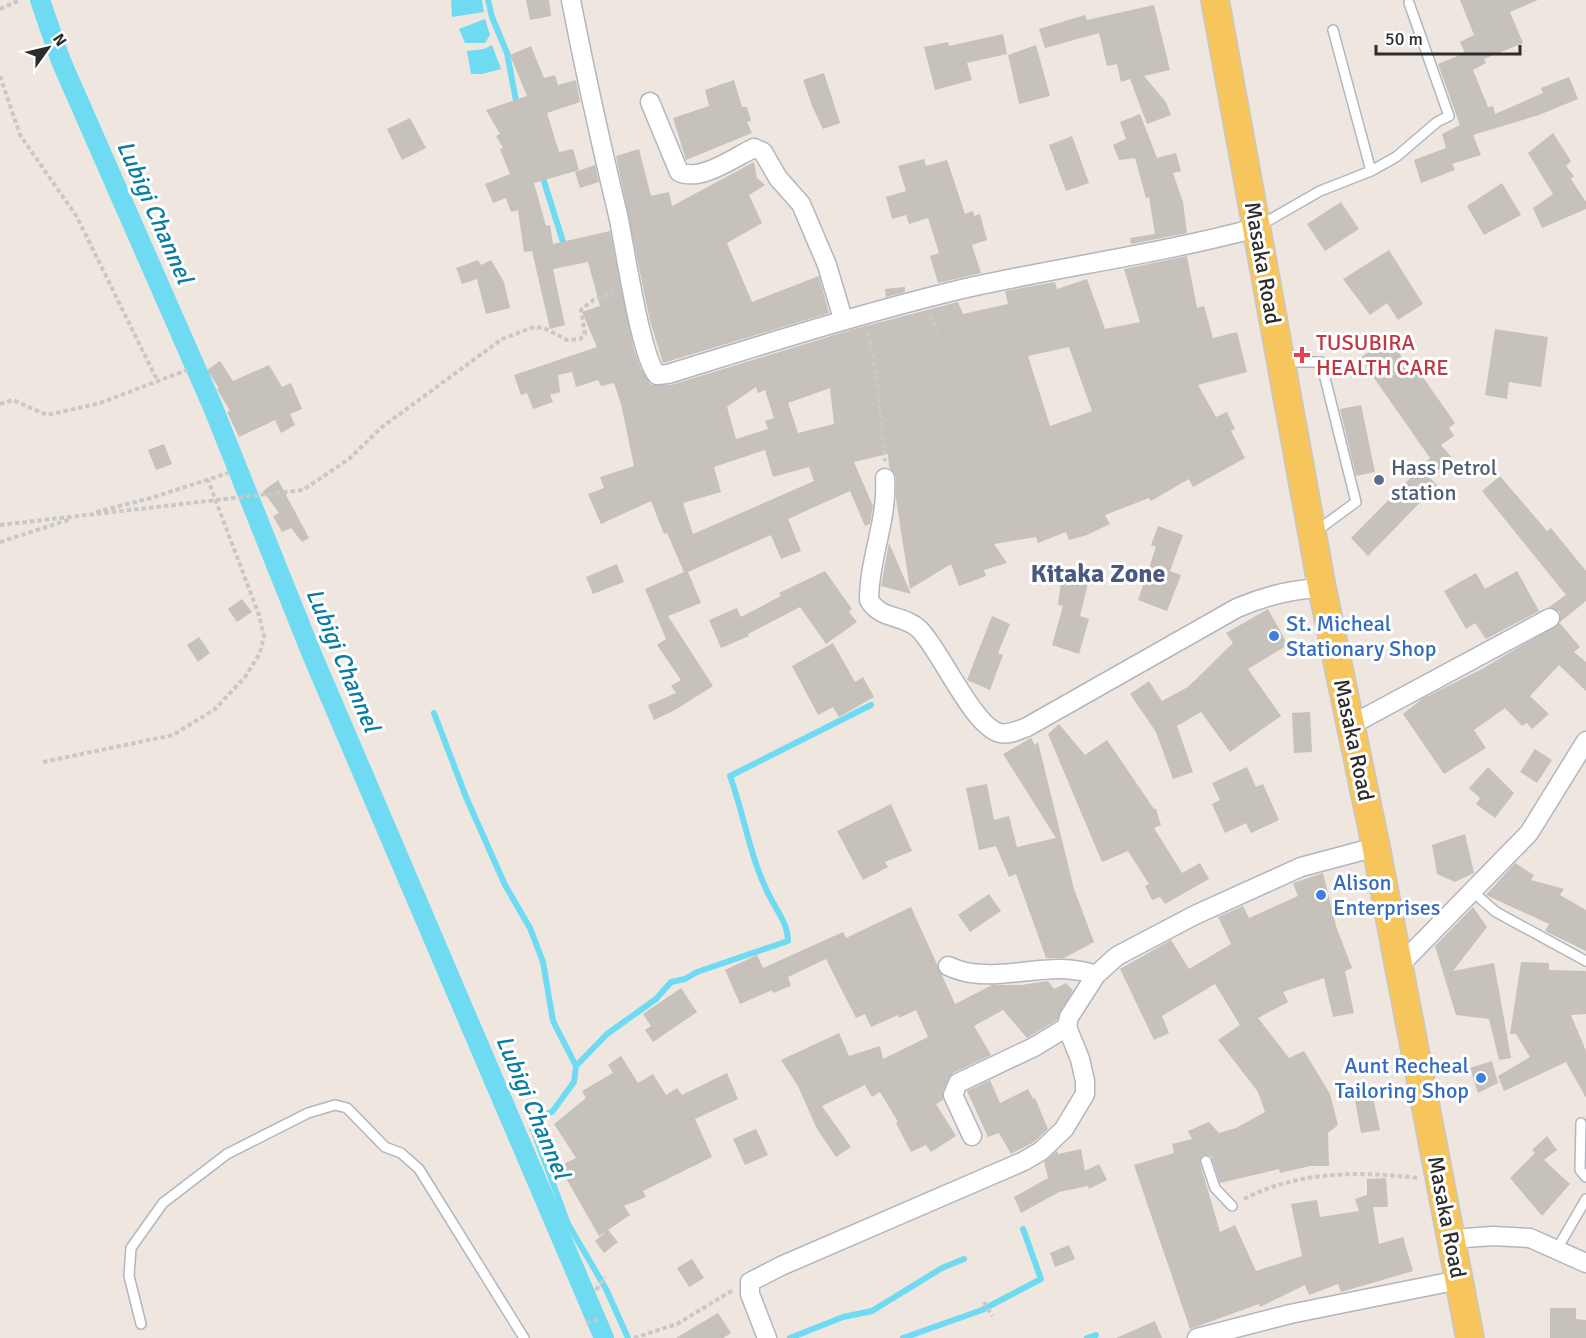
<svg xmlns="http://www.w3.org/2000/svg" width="1586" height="1338" viewBox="0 0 1586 1338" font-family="Signika,sans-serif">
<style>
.water{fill:#6fdbf3}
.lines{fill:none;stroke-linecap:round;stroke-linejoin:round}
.stream{stroke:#6fdbf3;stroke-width:6}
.canal{stroke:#6fdbf3;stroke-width:20}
.building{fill:#c6c1ba;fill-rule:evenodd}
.service-casing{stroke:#b2b6c0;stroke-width:12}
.minor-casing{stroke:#b2b6c0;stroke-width:21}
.primary-casing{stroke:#c8c8c8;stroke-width:30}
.path{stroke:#c8c8c8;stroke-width:4;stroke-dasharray:4.5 3;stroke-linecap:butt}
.service{stroke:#fff;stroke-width:9}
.minor{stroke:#fff;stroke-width:18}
.primary{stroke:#f6c55c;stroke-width:27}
.health-dot{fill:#e0444e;stroke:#fff;stroke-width:2}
.service-dot{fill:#5c6f8a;stroke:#fff;stroke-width:2}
.shop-dot{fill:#3f7fe0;stroke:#fff;stroke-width:2}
.labels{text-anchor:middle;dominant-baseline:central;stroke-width:6;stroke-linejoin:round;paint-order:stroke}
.street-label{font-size:22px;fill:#2c2c2c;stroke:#fff}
.health-label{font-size:22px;fill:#be3a42;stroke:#fff;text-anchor:start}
.service-label{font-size:22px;fill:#4e5e75;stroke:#fff;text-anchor:start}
.shop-label{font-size:22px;fill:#366cbe;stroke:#fff;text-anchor:start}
.water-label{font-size:24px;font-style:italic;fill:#097ca4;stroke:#fff}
.quarter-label{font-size:26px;font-weight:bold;fill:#4a597f;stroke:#fff}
</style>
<rect width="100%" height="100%" fill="#eee6df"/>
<path class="water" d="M451 0H482L484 12 452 17Z
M485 19 490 35 485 43H465L459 29Z
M492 45 501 69 482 74H471L467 51 484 49Z"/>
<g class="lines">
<path class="stream" d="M488 0 492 17 507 53 517 106
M542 175 564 245
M434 713 466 797 505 885 530 928 543 962 553 1021 576 1066 574 1082 552 1112 537 1117 532 1127 568 1224 606 1289 628 1338
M576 1066 607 1034 656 999 671 982 685 979 697 972 788 941C788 925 778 912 771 899 750 860 745 817 730 776L871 705
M790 1338 843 1317 872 1311 942 1268 964 1259
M903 1338 982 1310 1041 1279 1023 1229
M1087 1338 1096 1335"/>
<path class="canal" d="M40 0 61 61 212 405 313 657 604 1338"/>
</g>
<path class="building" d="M526 0H549L551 16 530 20Z
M1460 0H1538L1510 12 1523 43 1484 59 1486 63 1473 70 1488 107 1493 106 1495 114 1543 93 1541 88 1569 77 1578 99 1539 115 1473 135 1481 155 1452 164 1455 170 1421 183 1414 160 1446 148 1442 134 1460 125 1438 64 1465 53 1460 42 1474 35Z
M1154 5 1170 70 1144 76 1166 102 1171 115 1147 124 1130 79 1121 82 1117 64 1107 66 1099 33 1045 48 1039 29 1085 15 1087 20Z
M1003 34 1007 54 967 63 972 80 935 90 924 47 948 42 949 46Z
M1036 45 1050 96 1019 104 1008 55Z
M531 46 544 78 555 75 558 85 576 80 580 102 547 113 559 152 573 149 579 170 534 183 546 226 550 225 553 244 610 231 634 349 641 369 651 385H671L854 329 958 302 963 314 1008 304 1005 291 1055 282 1057 289 1087 279 1105 329 1140 322 1124 269 1187 256 1197 308 1204 306 1213 338 1237 332 1247 372 1198 385 1216 417 1227 412 1235 429 1231 431 1245 458 1193 487 1189 479 1151 501 1149 498 1105 515 1110 524 1087 535 1069 540 1066 532 1038 543 1036 537 994 544 1007 563 984 570 986 576 959 586 951 564 910 589 896 499V477L889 466 888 454 854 462 873 506 870 524 865 526 850 491 788 519 801 551 781 559 771 535 688 572 701 603 668 616 713 686 675 710 654 720 648 705 676 693 671 686 681 680 657 645 666 639 645 589 684 572 667 533 664 534 651 501 601 524 588 494 604 488 600 477 634 466 621 404 614 383 601 386 598 380 576 387 572 372 558 375 560 392 550 395 553 402 533 409 527 393 521 395 514 375 597 347 582 312 600 306 588 262 553 269 565 325 550 329 532 251 524 252 518 210 511 212 506 198 493 203 485 184 510 174 500 149 503 148 496 136 500 134 486 110 527 96 510 55ZM1069 347 1092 411 1050 426 1028 356ZM756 387 758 393 765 390 774 418 765 421 768 429 736 439 727 407ZM830 388 834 424 798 433 788 403ZM765 450 773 477 809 467 814 481 693 534 683 503 721 492 714 467Z
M824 73 840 123 823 129 813 108 803 80Z
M734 80 742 107H747L751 121 747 122 752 133 686 160 673 118 709 106 705 90Z
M1140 114 1157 158 1176 153 1181 171 1173 173 1183 202 1187 233 1131 244 1130 238 1155 234 1149 197 1146 198 1135 158 1119 160 1113 145 1126 139 1120 122Z
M410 118 426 148 402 160 387 129Z
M1553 133 1571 161 1566 166 1574 176 1571 179 1586 202V209L1542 228 1533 208 1553 194 1528 153Z
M1072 136 1089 183 1066 191 1049 145Z
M639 149 651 196 669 192 672 206 754 162 757 178 765 185 749 195 762 223 727 243 752 302 819 276 829 313 663 363 650 321 616 156Z
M924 159 926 166 947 160 965 214 973 211 974 216 980 214 987 240 972 245 981 273 938 283 930 256 939 253 928 218 909 224 906 215 892 219 886 197 906 191 898 166Z
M595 165 599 182 580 188 575 172Z
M1502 183 1521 215 1484 235 1467 206Z
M1341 202 1359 229 1325 251 1307 224Z
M1389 250 1423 304 1398 320 1387 303 1370 315 1343 279Z
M478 260 481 265 491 260 504 282 510 308 486 314 477 279 462 284 456 268Z
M905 287V292L886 297 885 289Z
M1495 329 1548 337 1541 387 1509 382 1507 399 1485 395Z
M1389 338 1408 366 1413 363 1455 423 1449 428 1454 436 1441 445 1453 459 1429 477 1437 485 1368 556 1351 538 1430 458 1360 358Z
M220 361 233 381 269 365 282 387 291 383 302 409 290 414 295 425 281 433 275 420 239 437 227 412 230 411 217 389 219 388 207 370Z
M1361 405 1375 472 1356 476 1340 409Z
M164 444 172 464 156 470 148 450Z
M1500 476 1547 531 1551 528 1586 571V601L1560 622V612L1549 607 1566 595 1482 491Z
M278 480 309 538 302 542 291 528 282 532 273 516 279 513 263 491Z
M1158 526 1183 535 1170 571 1181 575 1167 611 1138 600 1156 547 1151 545Z
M889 543 905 580 911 594 881 586Z
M617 564 624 582 593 594 586 577Z
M825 571 852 609 849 612 857 622 826 644 800 607 748 634 749 636 721 648 709 620 737 608 741 617 781 596 779 593Z
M1517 571 1539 611 1486 639 1475 623 1466 629 1444 591 1476 573 1485 589Z
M1062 575 1088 583 1080 616 1089 619 1079 654 1052 645 1063 606 1058 605Z
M242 599 252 612 237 622 228 609Z
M1268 609 1288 645 1248 669 1281 716 1230 752 1201 712 1177 726 1193 772 1173 779 1156 732 1130 694 1149 681 1162 701 1188 687 1233 643 1226 633Z
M992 616 1010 624 998 653 1003 655 990 690 967 680Z
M1560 623 1580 647 1574 652 1586 662V691L1559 665 1530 696 1549 714 1532 729 1527 723 1522 726 1505 708 1474 730 1486 748 1444 774 1403 714 1422 699 1480 670Z
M199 637 210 653 198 662 187 645Z
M833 643 855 682 863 677 874 697 839 717 833 707 818 715 792 666Z
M1310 712 1312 752 1294 753 1292 713Z
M1059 724 1085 755 1107 740 1154 809H1156L1161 825 1154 828 1182 873 1200 863 1209 879 1165 904 1160 897 1152 900 1145 886 1149 884 1128 851 1102 862 1048 734Z
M1031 738 1035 745 1038 742 1074 889 1094 942 1064 958H1046L1016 874 1009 877 996 846 979 850 966 788 987 784 994 820 1009 816 1017 847 1056 838 1003 754Z
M1535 749 1552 760 1537 783 1520 772Z
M1247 767 1256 787 1263 784 1279 820 1251 833 1246 823 1225 833 1212 804 1220 800 1212 783Z
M1488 767 1514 793 1495 818 1476 804 1480 798 1469 788Z
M891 804 912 851 885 862 888 867 863 880 837 831Z
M1465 834 1474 873 1455 882 1437 874 1432 845Z
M1515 863 1534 875 1531 880 1564 889 1560 895 1586 910V951L1545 931 1549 924 1486 895Z
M1323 873 1336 926 1352 968 1345 971 1354 1013 1333 1017 1324 978 1283 992 1288 1002 1258 1018 1289 1058 1304 1051 1330 1094 1338 1125 1328 1133 1329 1166H1310L1280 1173 1279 1169 1220 1183 1211 1156 1203 1155 1200 1163 1220 1232 1235 1225 1256 1271 1302 1256 1291 1204 1317 1200 1320 1217 1359 1211 1355 1199 1367 1195V1179L1386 1178 1388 1207H1373L1379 1244 1403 1237 1413 1271 1341 1292 1338 1284 1309 1295 1305 1285 1260 1307 1259 1304 1190 1329 1134 1165 1174 1153 1172 1144 1192 1139 1188 1131 1209 1122 1219 1133 1236 1128 1265 1112 1258 1092 1218 1040 1240 1025 1215 984 1162 1016 1169 1033 1154 1040 1120 969 1171 940 1189 969 1231 944 1218 917 1243 906 1249 918 1298 896 1293 883Z
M989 894 1001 911 970 932 958 915Z
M911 907 955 1004 992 985H1021L1048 981 1054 989 1066 983 1073 990 1057 1020 1027 1038 1003 1010 974 1026 991 1055 953 1073 943 1091V1100L936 1104 956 1136 931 1152 926 1145 911 1152 896 1123 898 1122 880 1092 872 1097 865 1085 822 1106 851 1147 836 1157 817 1129 798 1086 781 1060 839 1033 849 1056 880 1046 883 1059 928 1037 916 1010 899 1018 898 1015 871 1027 865 1014 856 1018 826 959 788 977 791 986 773 993 772 990 740 1004 725 970 757 955 763 968 843 932 846 938Z
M1473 907 1487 927 1453 971 1494 963 1511 1058 1499 1060 1489 1019 1456 1015 1435 946Z
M1521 962 1549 963V970L1586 971V1014L1571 1015 1586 1051V1098L1566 1062 1504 1091 1498 1076 1530 1057 1516 1034H1510Z
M681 988 697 1012 653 1042 645 1030 651 1026 643 1014Z
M621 1056 638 1083 653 1074 666 1095 677 1088 682 1095 727 1073 738 1099 695 1119 712 1157 643 1191 646 1197 624 1206 630 1215 608 1230 618 1242 604 1253 595 1241 607 1231 599 1236 559 1166 576 1158 554 1124 586 1098 582 1091 613 1073 608 1065Z
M1492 1061 1498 1083 1478 1093 1470 1068Z
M990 1080 1000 1103 1028 1089 1033 1099 1035 1098 1048 1129 1034 1142 1011 1154 999 1133 988 1137 967 1091Z
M1373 1097 1380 1130 1361 1133 1355 1100Z
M756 1129 768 1155 745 1165 733 1139Z
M1547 1136 1557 1150 1544 1160 1570 1184 1542 1216 1510 1178 1535 1153 1532 1150Z
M1081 1149 1085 1171 1099 1164 1107 1180 1089 1189 1088 1186 1059 1192 1021 1213 1014 1197 1048 1178 1044 1162 1057 1151 1058 1154Z
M1069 1245 1075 1259 1055 1267 1050 1253Z
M692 1259 704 1278 689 1287 677 1268Z
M1550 1308H1576V1319L1586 1320V1338H1550Z
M718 1313 731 1333 723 1338H676Z
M1155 1321 1162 1338H1116Z"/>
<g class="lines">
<g class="service-casing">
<path id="service" d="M1371 171 1396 157 1437 122 1449 116 1409 3
M1259 226 1320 191 1371 171 1333 30
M1284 362H1321L1356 502 1315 532
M1473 892 1496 912 1586 961
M1581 1123 1580 1170 1586 1177
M1206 1161 1215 1188 1232 1206
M1557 1249 1586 1199
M141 1324 129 1276 131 1248 163 1203 227 1154 308 1113 335 1105 347 1108 385 1147 401 1153 419 1169 524 1338"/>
</g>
<g class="minor-casing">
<path id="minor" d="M571 0C585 72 601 144 618 215 625 247 640 355 657 375L668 374C765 344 862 313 962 289 1059 267 1159 254 1256 228
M650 102 679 172C701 182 733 158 754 148L763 152 778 178 801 204 827 265 843 319
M885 478C888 520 869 558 869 600 880 620 903 614 919 629 940 649 973 727 1000 733 1009 735 1019 730 1027 727L1237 608C1265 596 1291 589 1322 588
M1351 725 1550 618
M948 966C955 969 963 972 971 973 1013 979 1054 960 1096 975
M1399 966 1529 833 1586 741
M972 1136 953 1095 958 1083 1034 1047 1067 1027
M1451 1239 1493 1236 1530 1238 1586 1263
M767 1338 750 1294V1282L781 1266 1024 1161 1041 1151 1064 1129 1085 1094V1081L1080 1059 1067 1027 1069 1017 1096 975 1117 956 1195 915 1301 867 1376 847
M1197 1338 1290 1314 1459 1280"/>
</g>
<g class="primary-casing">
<path id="primary" d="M1215 0 1322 588 1376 847 1470 1338"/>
</g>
<path class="path" d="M0 9 20 0
M0 76 20 135 77 217 157 380
M930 315 937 332
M868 332 876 372 885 461
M0 404 13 400 47 415 100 403 187 370
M96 512 151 498 228 473
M0 525 303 490 349 459 382 427 502 339 534 327 544 328 567 340 580 339 585 334 581 310 593 300 614 293
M0 542 71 519
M43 762 173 735 215 709 245 677 260 653 264 636 259 615 208 480
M1244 1199C1298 1171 1358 1171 1418 1178
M596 1290 605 1277
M984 1302 992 1316
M586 1323 600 1319
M634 1338 677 1324 733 1290"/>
<use href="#service" class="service"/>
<use href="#minor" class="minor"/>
<use href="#primary" class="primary"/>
</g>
<path class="health-dot" d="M1299 346h6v6h6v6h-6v6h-6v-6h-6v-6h6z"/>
<circle class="service-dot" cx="1379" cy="480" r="6"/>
<g class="shop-dot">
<circle cx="1274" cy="636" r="6"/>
<circle cx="1321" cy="895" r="6"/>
<circle cx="1481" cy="1078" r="6"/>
</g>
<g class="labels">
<g class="street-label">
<text transform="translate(1263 263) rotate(80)">Masaka Road</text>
<text transform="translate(1354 740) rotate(78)">Masaka Road</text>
<text transform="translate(1447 1217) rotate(79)">Masaka Road</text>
</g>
<g class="health-label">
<text x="1316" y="342">TUSUBIRA<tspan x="1316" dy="25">HEALTH CARE</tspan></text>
</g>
<g class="service-label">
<text x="1391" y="467">Hass Petrol<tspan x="1391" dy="25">station</tspan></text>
</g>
<g class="shop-label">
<text x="1286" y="623">St. Micheal<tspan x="1286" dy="25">Stationary Shop</tspan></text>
<text x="1333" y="882">Alison<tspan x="1333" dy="25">Enterprises</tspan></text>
<text x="1469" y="1065" text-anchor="end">Aunt Recheal<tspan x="1469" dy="25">Tailoring Shop</tspan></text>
</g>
<g class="water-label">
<text transform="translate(155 212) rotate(66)">Lubigi Channel</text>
<text transform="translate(343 660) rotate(67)">Lubigi Channel</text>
<text transform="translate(533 1107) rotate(67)">Lubigi Channel</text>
</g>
<g class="quarter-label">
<text x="1098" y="574">Kitaka Zone</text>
</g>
</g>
<g transform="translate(48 48) rotate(56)" stroke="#ffffff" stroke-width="4.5" paint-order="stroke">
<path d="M0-4.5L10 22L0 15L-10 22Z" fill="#2c2c2c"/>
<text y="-9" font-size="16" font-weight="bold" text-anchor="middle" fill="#2c2c2c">N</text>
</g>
<path d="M1376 45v9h144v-9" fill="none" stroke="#2c2c2c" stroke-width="3"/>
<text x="1385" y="45" font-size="18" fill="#2c2c2c" stroke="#ffffff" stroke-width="4.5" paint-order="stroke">50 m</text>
</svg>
